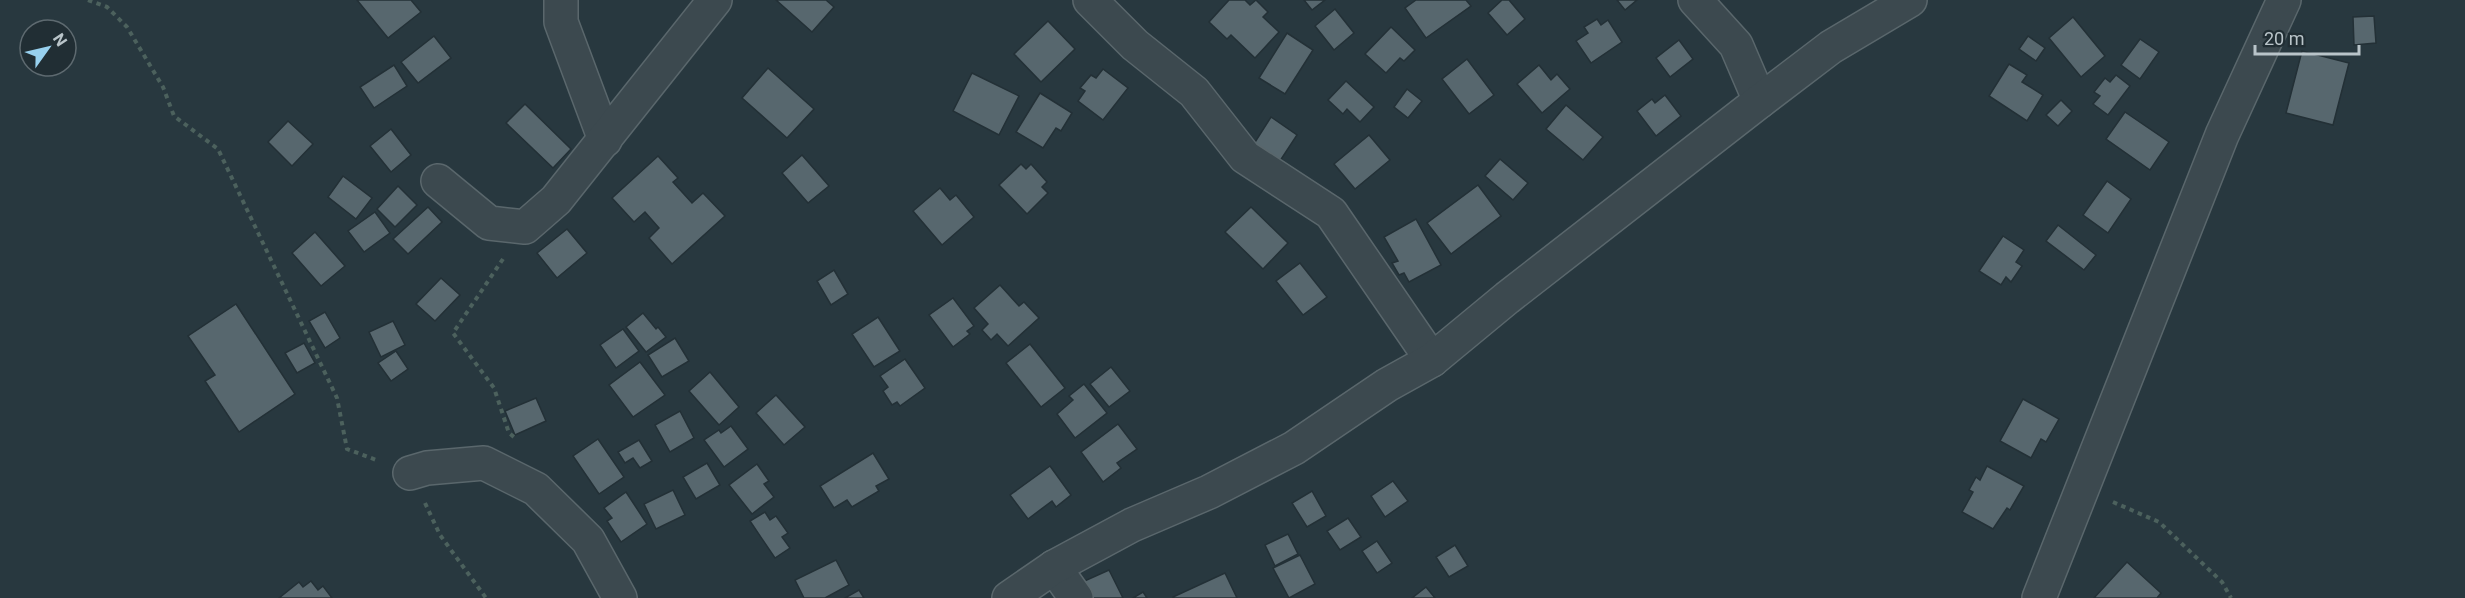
<svg xmlns="http://www.w3.org/2000/svg" width="2465" height="598" font-family="Roboto,sans-serif">
  <style>
    .building { fill: #57676e; stroke: #233036; stroke-width: 1.5 }
    .lines { fill: none; stroke-linecap: round; stroke-linejoin: round }
    .street-casing { stroke: #5a676c; stroke-width: 36 }
    .path { stroke: #4c615d; stroke-width: 4; stroke-dasharray: 4.5 4.5; stroke-linecap: butt }
    .street { stroke: #3c494f; stroke-width: 33 }
  </style>
  <rect width="100%" height="100%" fill="#28383f"/>
  <g class="building">
    <path d="M357,0h54l10,12 -33,26z"/>
    <path d="M776,0h50l8,7 -22,25z"/>
    <path d="M1229,0h16l5,5 6,-5 12,12 -5,5 16,15 -24,26 -24,-23 -4,4 -18,-17z"/>
    <path d="M1304,0h21l-13,10z"/>
    <path d="M1416,0h50l5,6 -45,32 -21,-30z"/>
    <path d="M1502,0h7l16,19 -18,16 -19,-22z"/>
    <path d="M1617,0h20l-12,10z"/>
    <path d="M1335,9l19,24 -20,17 -19,-24z"/>
    <path d="M2374,16l2,27 -22,2 -1,-28z"/>
    <path d="M2073,17l32,39 -24,21 -32,-39z"/>
    <path d="M1597,19l4,6 7,-5 14,22 -31,21 -15,-22 12,-8 -4,-6z"/>
    <path d="M1048,21l27,28 -34,33 -27,-28z"/>
    <path d="M1391,27l24,23 -11,11 -4,-3 -14,15 -21,-19z"/>
    <path d="M1287,33l26,17 -28,44 -26,-16z"/>
    <path d="M434,36l17,22 -33,25 -17,-21z"/>
    <path d="M2028,36l17,12 -9,13 -17,-12z"/>
    <path d="M2140,39l19,13 -19,27 -19,-14z"/>
    <path d="M1679,40l14,19 -23,18 -14,-19z"/>
    <path d="M2302,51l47,12 -16,62 -47,-12z"/>
    <path d="M1467,59l27,36 -25,19 -27,-35z"/>
    <path d="M2009,64l18,11 -5,7 21,13 -16,26 -38,-25z"/>
    <path d="M394,65l13,21 -33,22 -14,-21z"/>
    <path d="M1539,65l12,15 6,-6 13,15 -28,24 -25,-29z"/>
    <path d="M768,68l46,41 -27,29 -45,-40z"/>
    <path d="M1103,69l25,19 -25,32 -25,-19 7,-10 -5,-3 11,-13 5,3z"/>
    <path d="M972,73l47,23 -20,39 -46,-24z"/>
    <path d="M2116,75l14,11 -22,29 -15,-11 7,-8 -6,-4 11,-14 5,4z"/>
    <path d="M1346,81l28,26 -14,15 -13,-13 -4,5 -15,-14z"/>
    <path d="M1407,89l15,12 -14,17 -14,-11z"/>
    <path d="M1040,93l32,20 -11,18 -5,-3 -13,20 -27,-16z"/>
    <path d="M1665,95l16,21 -25,20 -19,-25 15,-12 3,4z"/>
    <path d="M2061,100l11,11 -14,15 -12,-11z"/>
    <path d="M525,104l46,45 -18,19 -47,-45z"/>
    <path d="M1566,105l37,32 -20,23 -37,-31z"/>
    <path d="M2125,112l44,30 -19,28 -44,-31z"/>
    <path d="M1271,117l26,18 -21,32 -26,-17z"/>
    <path d="M288,121l25,23 -21,22 -24,-24z"/>
    <path d="M391,129l20,26 -20,17 -21,-26z"/>
    <path d="M1369,135l21,25 -35,29 -21,-25z"/>
    <path d="M802,155l27,31 -21,17 -26,-30z"/>
    <path d="M658,156l20,22 -5,4 19,21 11,-10 22,23 -53,48 -23,-26 10,-10 -14,-16 -11,10 -22,-24z"/>
    <path d="M1500,159l28,24 -15,17 -28,-24z"/>
    <path d="M1021,164l5,5 5,-5 16,18 -5,5 6,6 -21,21 -28,-29z"/>
    <path d="M343,176l29,22 -16,21 -28,-22z"/>
    <path d="M2107,181l24,18 -23,34 -25,-18z"/>
    <path d="M1478,185l23,31 -50,38 -24,-31z"/>
    <path d="M398,186l19,19 -22,22 -18,-18z"/>
    <path d="M940,188l10,12 6,-5 18,22 -32,28 -29,-34z"/>
    <path d="M428,207l14,15 -34,32 -15,-15z"/>
    <path d="M1251,207l37,36 -25,26 -38,-37z"/>
    <path d="M375,212l15,21 -26,19 -16,-21z"/>
    <path d="M1416,219l25,46 -32,17 -5,-9 -5,2 -7,-12 6,-2 -14,-24z"/>
    <path d="M2058,225l38,30 -12,15 -38,-29z"/>
    <path d="M567,229l20,24 -30,25 -20,-25z"/>
    <path d="M315,232l30,34 -24,20 -29,-33z"/>
    <path d="M2003,236l21,14 -8,12 6,4 -11,16 -5,-5 -5,8 -22,-14z"/>
    <path d="M1300,263l27,34 -24,18 -27,-34z"/>
    <path d="M834,270l14,24 -17,11 -14,-24z"/>
    <path d="M441,278l19,17 -25,26 -19,-17z"/>
    <path d="M1000,285l19,21 5,-4 15,16 -31,28 -11,-12 -6,6 -9,-10 6,-6 -14,-16z"/>
    <path d="M953,298l21,28 -7,5 3,3 -17,13 -24,-32z"/>
    <path d="M236,304l59,90 -56,38 -34,-51 10,-6 -27,-39z"/>
    <path d="M325,312l15,26 -15,10 -16,-27z"/>
    <path d="M643,313l13,16 2,-2 8,10 -20,15 -20,-25z"/>
    <path d="M878,317l22,34 -26,16 -22,-33z"/>
    <path d="M393,321l12,24 -24,12 -12,-25z"/>
    <path d="M623,329l16,22 -23,17 -16,-23z"/>
    <path d="M675,338l14,23 -27,16 -14,-22z"/>
    <path d="M304,343l11,20 -18,10 -12,-20z"/>
    <path d="M1030,344l35,44 -24,19 -35,-44z"/>
    <path d="M396,351l12,18 -17,12 -13,-18z"/>
    <path d="M905,359l20,29 -25,18 -3,-4 -5,3 -9,-14 5,-4 -8,-11z"/>
    <path d="M640,362l25,33 -32,22 -24,-32z"/>
    <path d="M1111,367l19,24 -21,16 -19,-23z"/>
    <path d="M710,372l29,35 -20,18 -30,-34z"/>
    <path d="M1084,384l23,29 -32,25 -18,-24 16,-14 -4,-4z"/>
    <path d="M776,395l29,32 -21,18 -28,-32z"/>
    <path d="M536,398l10,23 -31,14 -10,-24z"/>
    <path d="M2023,399l36,20 -13,23 -5,-3 -10,19 -31,-17z"/>
    <path d="M680,411l14,27 -24,14 -15,-27z"/>
    <path d="M1118,424l19,25 -20,14 4,5 -18,14 -22,-30z"/>
    <path d="M731,426l17,23 -24,18 -20,-27 15,-10 2,3z"/>
    <path d="M598,439l26,38 -25,17 -26,-38z"/>
    <path d="M639,440l13,21 -12,7 -7,-10 -8,5 -7,-11z"/>
    <path d="M873,453l16,26 -13,7 3,5 -27,16 -5,-7 -13,8 -14,-22z"/>
    <path d="M707,463l13,22 -24,14 -13,-22z"/>
    <path d="M757,464l12,17 -5,3 10,13 -22,17 -23,-29z"/>
    <path d="M1050,466l21,29 -15,12 -4,-6 -24,18 -18,-24z"/>
    <path d="M1987,466l37,20 -14,24 -3,-2 -14,21 -31,-17 11,-20 -4,-2 7,-13 4,3z"/>
    <path d="M1393,481l15,20 -23,16 -14,-21z"/>
    <path d="M673,490l12,25 -29,14 -12,-25z"/>
    <path d="M1312,491l14,25 -19,11 -15,-24z"/>
    <path d="M626,492l21,32 -26,18 -14,-21 5,-3 -8,-10z"/>
    <path d="M765,512l5,8 6,-4 12,17 -6,4 8,11 -15,10 -25,-37z"/>
    <path d="M1348,518l13,19 -21,13 -13,-19z"/>
    <path d="M1288,534l10,20 -23,12 -10,-21z"/>
    <path d="M1377,541l15,22 -15,10 -15,-22z"/>
    <path d="M1455,545l13,21 -19,11 -13,-20z"/>
    <path d="M1300,555l15,29 -26,14 -16,-30z"/>
    <path d="M836,560l13,25 -24,13h-21l-9,-18z"/>
    <path d="M2127,562l34,31 -4,5h-63z"/>
    <path d="M1109,570l14,28h-35l-8,-15z"/>
    <path d="M1225,573l12,25h-64v-1z"/>
    <path d="M311,581l7,9 5,-4 9,12h-53l20,-16 4,5z"/>
    <path d="M1426,587l9,11h-23z"/>
    <path d="M859,590l5,8h-19z"/>
    <path d="M1143,592l4,6h-14z"/>
  </g>
  <g class="lines">
    <defs>
      <g id="street">
        <path d="M561,0v22l44,118"/>
        <path d="M1090,0l45,45 59,47 51,65 86,56 101,147"/>
        <path d="M1695,0l41,45 24,56"/>
        <path d="M438,181l51,42 36,4 31,-27 159,-200"/>
        <path d="M410,473l17,-5 57,-5 52,26 52,51 32,58"/>
        <path d="M1054,567l22,31"/>
        <path d="M1009,598l45,-31 78,-42 77,-33 85,-44 93,-63 45,-25 75,-62 253,-197 71,-54 79,-47"/>
        <path d="M2039,598l183,-463 62,-135"/>
      </g>
    </defs>
    <use href="#street" class="street-casing"/>
    <g class="path">
      <path d="M88,0l19,7 20,20 36,60 11,29 44,33 119,249 10,51 32,12"/>
      <path d="M503,259l-50,74 41,55 15,45 5,4"/>
      <path d="M2113,502l46,20 63,60 9,16"/>
      <path d="M425,503l15,32 46,63"/>
    </g>
    <use href="#street" class="street"/>
  </g>
  <g transform="translate(48 48) rotate(56)"><circle r="28" fill="#212e34" stroke="#5e6a70" stroke-width="1.5"/>
  <path d="M0-4.5L10 22L0 15L-10 22Z" fill="#98d1ef"/>
  <text y="-9" font-size="16" font-weight="bold" text-anchor="middle" fill="#b9c4c9">N</text>
  </g>
  <path d="M2255 45v9h104v-9" fill="none" stroke="#b9c4c9" stroke-width="3"/>
  <text x="2264" y="45" font-size="18" fill="#b9c4c9" stroke="#212e34" stroke-width="4.5" paint-order="stroke">20 m</text>
</svg>
